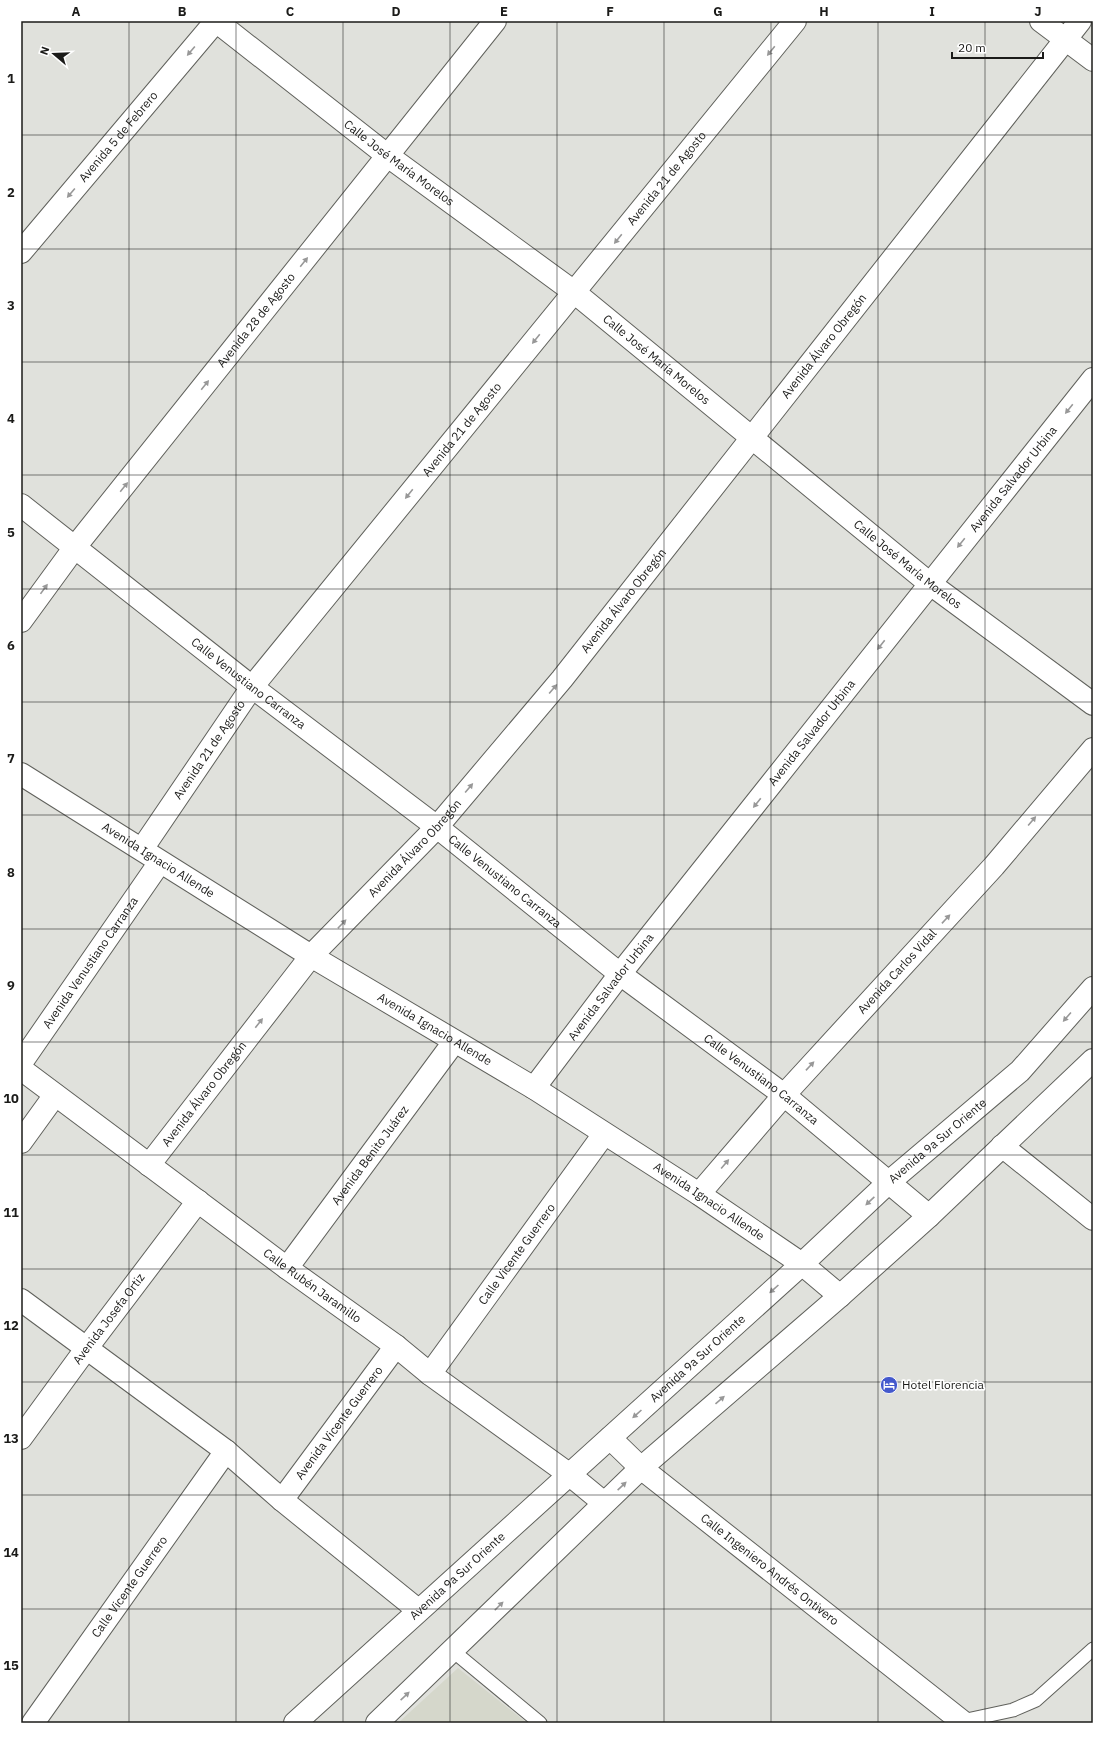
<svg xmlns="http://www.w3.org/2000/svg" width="1114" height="1744" font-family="'IBM Plex Sans',sans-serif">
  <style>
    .built { fill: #d5d7cb }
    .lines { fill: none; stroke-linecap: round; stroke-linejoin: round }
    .lane-casing { stroke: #60615c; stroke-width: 15 }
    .street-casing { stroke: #60615c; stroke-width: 24 }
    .secondary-casing { stroke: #60615c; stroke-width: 24 }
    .lane { stroke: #fff; stroke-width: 13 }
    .street { stroke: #fff; stroke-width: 22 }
    .secondary { stroke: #fff; stroke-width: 22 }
    .oneway { fill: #989898 }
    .grid { fill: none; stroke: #1b1b19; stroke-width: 1; stroke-opacity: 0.55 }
    .labels { text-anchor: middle; stroke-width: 3.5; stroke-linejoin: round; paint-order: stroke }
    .street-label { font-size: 12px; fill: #1b1b19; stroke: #fff }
    .poi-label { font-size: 12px; fill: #1b1b19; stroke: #fff; text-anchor: start }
    .neatline { fill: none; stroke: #1b1b19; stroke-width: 1.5 }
    .grid-label { font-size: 13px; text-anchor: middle; font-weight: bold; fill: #1b1b19 }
  </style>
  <rect width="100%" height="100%" fill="#e0e1dc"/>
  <path class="built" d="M458,1668l69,55h-129z"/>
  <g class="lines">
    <defs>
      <g id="lane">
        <path d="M453,1651l87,72"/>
        <path d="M962,1721l51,-11 23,-10 57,-51"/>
      </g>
      <g id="street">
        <path d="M1041,21l52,39"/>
        <path id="s1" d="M21,252l195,-231 172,135 186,136 355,291 164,121"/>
        <path id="s2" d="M21,505l231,182 185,140 183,147 164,121 145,121"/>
        <path id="s3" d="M21,621l54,-74 420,-526"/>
        <path id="s4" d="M21,774l290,182 223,132 165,106 103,70 38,32"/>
        <path id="s5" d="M142,849l110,-162 543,-666"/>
        <path id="s6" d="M21,1063l139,-201"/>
        <path id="s7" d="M21,1069l266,199 109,78 34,28 140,101 34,28"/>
        <path id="s8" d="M534,1088l86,-114 473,-595"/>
        <path d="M21,1142l34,-47"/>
        <path d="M1002,1146l91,73"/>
        <path id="s9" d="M149,1165l162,-209 126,-129 125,-148 518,-658"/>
        <path id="s10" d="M699,1194l85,-99 210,-229 99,-117"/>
        <path id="s11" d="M287,1268l167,-226"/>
        <path d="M21,1300l205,151 56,49 136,110"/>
        <path id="s12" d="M430,1374l174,-240"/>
        <path id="s13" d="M21,1438l65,-89 112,-148"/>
        <path id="s14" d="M610,1438l31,30 323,255"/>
        <path id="s15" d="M282,1500l114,-154"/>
        <path id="s16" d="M33,1723l193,-272"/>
      </g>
      <g id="secondary">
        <path id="s17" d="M295,1723l507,-459 87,-82 131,-111 73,-83"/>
        <path d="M377,1723l264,-255 199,-172 89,-80 164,-156"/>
      </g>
    </defs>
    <use href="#lane" class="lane-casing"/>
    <use href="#street" class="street-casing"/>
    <use href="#secondary" class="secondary-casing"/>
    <use href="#lane" class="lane"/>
    <use href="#street" class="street"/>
    <use href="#secondary" class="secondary"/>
  </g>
  <defs><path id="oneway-solid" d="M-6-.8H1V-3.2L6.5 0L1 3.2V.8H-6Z"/></defs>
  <g class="oneway">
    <use href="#oneway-solid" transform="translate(191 51) rotate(130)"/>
    <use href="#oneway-solid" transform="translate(771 51) rotate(129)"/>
    <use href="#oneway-solid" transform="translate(71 193) rotate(130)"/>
    <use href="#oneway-solid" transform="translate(618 239) rotate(129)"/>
    <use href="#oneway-solid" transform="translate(304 262) rotate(-51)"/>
    <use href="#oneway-solid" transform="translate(536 339) rotate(129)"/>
    <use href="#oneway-solid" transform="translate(205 385) rotate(-51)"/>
    <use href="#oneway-solid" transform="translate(1069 409) rotate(129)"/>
    <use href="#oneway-solid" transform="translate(124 487) rotate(-51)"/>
    <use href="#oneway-solid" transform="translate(409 494) rotate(129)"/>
    <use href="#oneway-solid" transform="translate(961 543) rotate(129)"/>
    <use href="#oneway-solid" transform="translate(44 589) rotate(-54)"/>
    <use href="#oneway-solid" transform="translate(881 645) rotate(128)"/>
    <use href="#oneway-solid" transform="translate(553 689) rotate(-50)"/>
    <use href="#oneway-solid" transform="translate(469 788) rotate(-50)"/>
    <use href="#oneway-solid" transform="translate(757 803) rotate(129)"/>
    <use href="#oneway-solid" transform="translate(1032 821) rotate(-50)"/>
    <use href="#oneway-solid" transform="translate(946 919) rotate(-47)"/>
    <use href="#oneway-solid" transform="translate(342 924) rotate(-46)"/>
    <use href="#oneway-solid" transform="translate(1067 1017) rotate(131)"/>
    <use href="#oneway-solid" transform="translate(259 1023) rotate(-52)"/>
    <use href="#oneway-solid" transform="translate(810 1066) rotate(-47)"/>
    <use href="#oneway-solid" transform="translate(725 1164) rotate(-50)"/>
    <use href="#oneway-solid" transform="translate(870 1201) rotate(137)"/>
    <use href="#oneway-solid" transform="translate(774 1289) rotate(138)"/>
    <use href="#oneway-solid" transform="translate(720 1400) rotate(-41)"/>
    <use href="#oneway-solid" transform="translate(637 1414) rotate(138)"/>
    <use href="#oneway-solid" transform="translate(622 1486) rotate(-43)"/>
    <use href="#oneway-solid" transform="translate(499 1606) rotate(-45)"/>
    <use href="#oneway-solid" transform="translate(405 1696) rotate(-43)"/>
  </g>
  <path class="grid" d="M129,21v1702M236,21v1702M343,21v1702M450,21v1702M557,21v1702M664,21v1702M771,21v1702M878,21v1702M985,21v1702M21,135h1072M21,249h1072M21,362h1072M21,475h1072M21,589h1072M21,702h1072M21,815h1072M21,929h1072M21,1042h1072M21,1155h1072M21,1269h1072M21,1382h1072M21,1495h1072M21,1609h1072"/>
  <defs>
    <symbol id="hotel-disc" viewBox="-11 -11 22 22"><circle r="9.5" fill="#4459cc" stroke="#fff"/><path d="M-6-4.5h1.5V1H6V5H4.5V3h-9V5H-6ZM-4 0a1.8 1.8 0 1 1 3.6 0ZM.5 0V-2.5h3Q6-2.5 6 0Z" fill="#fff"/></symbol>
  </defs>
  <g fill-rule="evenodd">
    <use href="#hotel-disc" x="879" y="1375" width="20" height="20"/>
  </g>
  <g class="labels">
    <g class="street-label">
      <text dy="4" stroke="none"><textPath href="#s1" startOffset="151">Avenida 5 de Febrero</textPath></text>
      <text dy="4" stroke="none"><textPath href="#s1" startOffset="534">Calle José María Morelos</textPath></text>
      <text dy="4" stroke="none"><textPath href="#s5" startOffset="852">Avenida 21 de Agosto</textPath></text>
      <text dy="4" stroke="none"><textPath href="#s3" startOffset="382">Avenida 28 de Agosto</textPath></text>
      <text dy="4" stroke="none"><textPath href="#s9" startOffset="1062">Avenida Álvaro Obregón</textPath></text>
      <text dy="4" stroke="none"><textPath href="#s1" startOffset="858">Calle José María Morelos</textPath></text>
      <text dy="4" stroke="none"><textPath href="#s5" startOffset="528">Avenida 21 de Agosto</textPath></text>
      <text dy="4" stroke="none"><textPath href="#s8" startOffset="775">Avenida Salvador Urbina</textPath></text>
      <text dy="4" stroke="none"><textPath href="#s1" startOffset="1182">Calle José María Morelos</textPath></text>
      <text dy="4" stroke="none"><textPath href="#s9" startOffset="738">Avenida Álvaro Obregón</textPath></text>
      <text dy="4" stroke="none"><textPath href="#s2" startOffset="289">Calle Venustiano Carranza</textPath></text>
      <text dy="4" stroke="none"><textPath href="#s8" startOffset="451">Avenida Salvador Urbina</textPath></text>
      <text dy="4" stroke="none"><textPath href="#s5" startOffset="120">Avenida 21 de Agosto</textPath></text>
      <text dy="4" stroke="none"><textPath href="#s9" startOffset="414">Avenida Álvaro Obregón</textPath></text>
      <text dy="4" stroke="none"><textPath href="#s4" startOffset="162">Avenida Ignacio Allende</textPath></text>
      <text dy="4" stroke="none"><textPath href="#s2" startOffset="613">Calle Venustiano Carranza</textPath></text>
      <text dy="4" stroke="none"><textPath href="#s6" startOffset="122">Avenida Venustiano Carranza</textPath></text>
      <text dy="4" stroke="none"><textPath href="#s10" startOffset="298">Avenida Carlos Vidal</textPath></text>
      <text dy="4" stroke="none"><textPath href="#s8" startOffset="127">Avenida Salvador Urbina</textPath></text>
      <text dy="4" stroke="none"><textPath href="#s4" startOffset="486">Avenida Ignacio Allende</textPath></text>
      <text dy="4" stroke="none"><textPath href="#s2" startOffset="937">Calle Venustiano Carranza</textPath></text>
      <text dy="4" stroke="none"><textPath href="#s9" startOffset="90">Avenida Álvaro Obregón</textPath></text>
      <text dy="4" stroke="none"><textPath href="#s17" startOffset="867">Avenida 9a Sur Oriente</textPath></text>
      <text dy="4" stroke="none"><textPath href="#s11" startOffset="140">Avenida Benito Juárez</textPath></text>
      <text dy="4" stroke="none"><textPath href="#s4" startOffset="810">Avenida Ignacio Allende</textPath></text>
      <text dy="4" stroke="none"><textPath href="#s12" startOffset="148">Calle Vicente Guerrero</textPath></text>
      <text dy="4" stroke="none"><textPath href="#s7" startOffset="363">Calle Rubén Jaramillo</textPath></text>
      <text dy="4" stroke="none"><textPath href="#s13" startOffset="148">Avenida Josefa Ortiz</textPath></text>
      <text dy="4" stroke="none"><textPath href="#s17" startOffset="543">Avenida 9a Sur Oriente</textPath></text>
      <text dy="4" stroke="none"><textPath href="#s15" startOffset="96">Avenida Vicente Guerrero</textPath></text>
      <text dy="4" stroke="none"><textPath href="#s14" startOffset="207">Calle Ingeniero Andrés Ontivero</textPath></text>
      <text dy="4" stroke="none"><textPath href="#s17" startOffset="219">Avenida 9a Sur Oriente</textPath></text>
      <text dy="4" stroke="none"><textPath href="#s16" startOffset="167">Calle Vicente Guerrero</textPath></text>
    </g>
    <g class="poi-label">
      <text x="902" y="1389">Hotel Florencia</text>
    </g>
  </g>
  <rect width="1114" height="1744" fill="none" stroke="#ffffff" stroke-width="44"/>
  <g transform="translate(54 54) rotate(289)" stroke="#ffffff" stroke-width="3" paint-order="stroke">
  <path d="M0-3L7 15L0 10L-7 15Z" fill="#1b1b19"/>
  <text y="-6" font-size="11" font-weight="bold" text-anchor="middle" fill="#1b1b19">N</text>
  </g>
  <path d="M952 52v6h91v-6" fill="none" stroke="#1b1b19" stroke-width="2"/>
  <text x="958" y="52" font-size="12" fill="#1b1b19" stroke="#ffffff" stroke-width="3" paint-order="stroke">20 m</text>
  <rect x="22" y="22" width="1070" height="1700" class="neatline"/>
  <g class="grid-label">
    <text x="76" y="16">A</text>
    <text x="182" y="16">B</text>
    <text x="290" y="16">C</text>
    <text x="396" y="16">D</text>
    <text x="504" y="16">E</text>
    <text x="610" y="16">F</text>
    <text x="718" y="16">G</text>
    <text x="824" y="16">H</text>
    <text x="932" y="16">I</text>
    <text x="1038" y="16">J</text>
    <text x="11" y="83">1</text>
    <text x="11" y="197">2</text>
    <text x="11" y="310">3</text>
    <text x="11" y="423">4</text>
    <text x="11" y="537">5</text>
    <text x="11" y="650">6</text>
    <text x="11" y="763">7</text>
    <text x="11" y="877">8</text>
    <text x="11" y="990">9</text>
    <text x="11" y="1103">10</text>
    <text x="11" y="1217">11</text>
    <text x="11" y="1330">12</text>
    <text x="11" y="1443">13</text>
    <text x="11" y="1557">14</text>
    <text x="11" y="1670">15</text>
  </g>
</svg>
